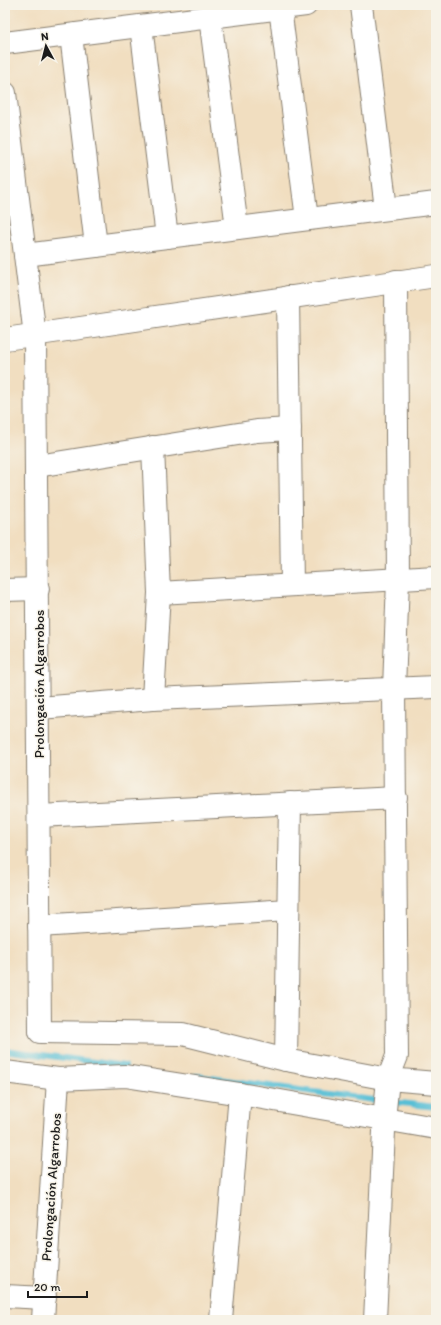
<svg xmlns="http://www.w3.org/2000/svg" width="441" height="1325" font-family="Itim,sans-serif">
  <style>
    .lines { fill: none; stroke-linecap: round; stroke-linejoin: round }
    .stream { stroke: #59bfd6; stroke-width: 6 }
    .minor-casing { stroke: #867d6e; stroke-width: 24 }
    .minor { stroke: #fff; stroke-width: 22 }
    .labels { text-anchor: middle; stroke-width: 3; stroke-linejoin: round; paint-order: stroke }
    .street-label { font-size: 14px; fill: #1c1c1c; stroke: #f7f3e8 }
  </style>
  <rect width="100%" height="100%" fill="#f7f3e8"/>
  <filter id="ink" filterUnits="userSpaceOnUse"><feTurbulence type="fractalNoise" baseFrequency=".025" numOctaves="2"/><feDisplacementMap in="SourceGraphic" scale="8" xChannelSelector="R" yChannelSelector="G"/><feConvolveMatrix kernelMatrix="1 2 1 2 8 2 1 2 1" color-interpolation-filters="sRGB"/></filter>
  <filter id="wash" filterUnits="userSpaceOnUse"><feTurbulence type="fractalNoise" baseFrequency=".012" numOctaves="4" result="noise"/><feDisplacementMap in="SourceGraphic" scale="16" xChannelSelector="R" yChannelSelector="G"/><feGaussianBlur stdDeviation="0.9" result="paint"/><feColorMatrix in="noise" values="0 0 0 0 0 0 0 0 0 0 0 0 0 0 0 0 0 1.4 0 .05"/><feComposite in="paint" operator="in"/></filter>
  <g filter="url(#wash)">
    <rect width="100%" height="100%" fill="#f1dec0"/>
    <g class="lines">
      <g class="stream">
        <path d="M5,1050l120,16"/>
        <path d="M196,1076l170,23 70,8"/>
      </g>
    </g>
  </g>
  <g filter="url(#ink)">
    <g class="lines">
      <defs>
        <g id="minor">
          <path d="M361,5l25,204"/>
          <path d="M280,8l27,211"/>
          <path d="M210,17l27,211"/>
          <path d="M141,26l26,211"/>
          <path d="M71,35l25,211"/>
          <path d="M5,43l301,-38"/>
          <path d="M5,93l30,243 5,696 143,2 103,26 102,19 48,4"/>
          <path d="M25,255l411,-52"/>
          <path d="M288,297l4,288"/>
          <path d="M5,339l431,-63"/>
          <path d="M153,447l6,146 -6,106"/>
          <path d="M37,466l220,-35 33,-2"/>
          <path d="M5,590l33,-1"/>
          <path d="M159,593l277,-16"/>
          <path d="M39,708l114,-9 283,-12"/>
          <path d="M39,816l357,-18"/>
          <path d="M39,926l249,-16"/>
          <path d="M286,1060l4,-257"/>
          <path d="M5,1072l53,7 67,-3 115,18 196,34"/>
          <path d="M5,1296l40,2"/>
          <path d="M43,1320l15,-241"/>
          <path d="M221,1320l19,-226"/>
          <path d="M375,1320l10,-210 3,-31 9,-23 -3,-367 4,-110 -2,-298"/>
        </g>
      </defs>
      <use href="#minor" class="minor-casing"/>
      <use href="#minor" class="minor"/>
    </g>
  </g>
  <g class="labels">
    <g class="street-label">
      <text transform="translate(39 684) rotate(-90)" y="5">Prolongación Algarrobos</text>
      <text transform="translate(51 1187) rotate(-86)" y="5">Prolongación Algarrobos</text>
    </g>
  </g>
  <rect width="441" height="1325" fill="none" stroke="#f7f3e8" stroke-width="20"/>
  <g transform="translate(46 46) rotate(353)" stroke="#f7f3e8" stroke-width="3" paint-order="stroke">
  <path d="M0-3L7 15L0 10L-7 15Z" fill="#1c1c1c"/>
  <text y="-6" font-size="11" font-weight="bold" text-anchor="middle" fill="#1c1c1c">N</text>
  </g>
  <path d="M28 1291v6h59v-6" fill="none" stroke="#1c1c1c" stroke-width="2"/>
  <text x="34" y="1291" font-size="12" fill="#1c1c1c" stroke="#f7f3e8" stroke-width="3" paint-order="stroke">20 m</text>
</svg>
